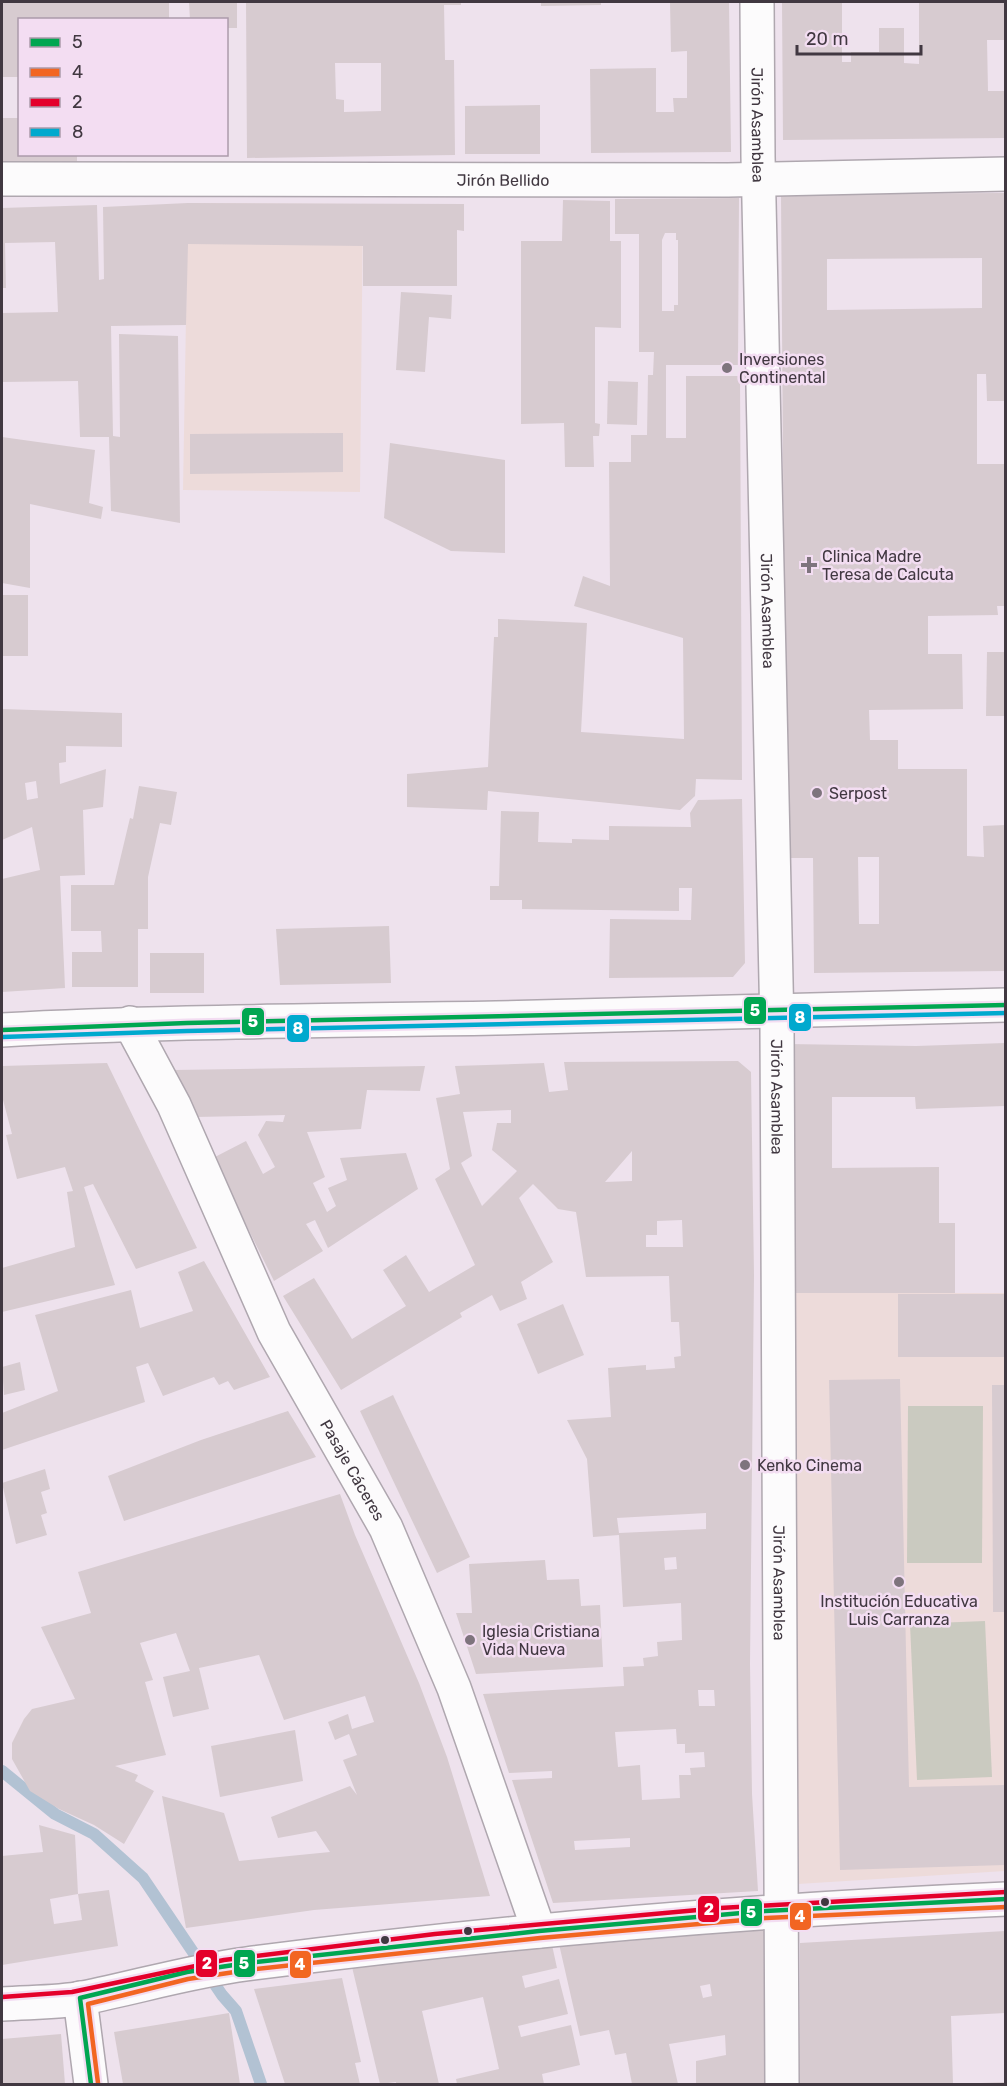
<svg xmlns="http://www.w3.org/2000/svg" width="1007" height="2086" font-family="Rubik,sans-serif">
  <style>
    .education { fill: #eddbda }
    .green { fill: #cacac0 }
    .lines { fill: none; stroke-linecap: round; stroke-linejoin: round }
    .stream { stroke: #b2c2d3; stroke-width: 12 }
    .building { fill: #d7cbd0; fill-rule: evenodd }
    .street-casing { stroke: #afa7af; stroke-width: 36 }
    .street { stroke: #fcfbfc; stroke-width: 33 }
    .bus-1-casing { stroke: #f3ddf2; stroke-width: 9 }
    .bus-2-casing { stroke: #f3ddf2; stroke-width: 9 }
    .bus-3-casing { stroke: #f3ddf2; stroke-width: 9 }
    .bus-4-casing { stroke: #f3ddf2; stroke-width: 9 }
    .bus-1 { stroke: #00a651; stroke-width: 4.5 }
    .bus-2 { stroke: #f26522; stroke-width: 4.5 }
    .bus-3 { stroke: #e4002b; stroke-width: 4.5 }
    .bus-4 { stroke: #00a9ce; stroke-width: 4.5 }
    .poi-dot { fill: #7e747d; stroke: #f3ddf2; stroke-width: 2 }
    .bus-dot { fill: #413841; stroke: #f3ddf2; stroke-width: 2 }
    .labels { text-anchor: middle; stroke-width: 5; stroke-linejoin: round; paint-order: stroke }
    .street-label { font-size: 16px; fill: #413841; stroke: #f3ddf2 }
    .poi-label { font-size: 16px; fill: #413841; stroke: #f3ddf2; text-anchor: start }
    .line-badge { stroke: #f3ddf2; stroke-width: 2 }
    .badge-label { font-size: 16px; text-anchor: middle; font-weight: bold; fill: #fff }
  </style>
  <rect width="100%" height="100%" fill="#eee2ed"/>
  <g class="education">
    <path d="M188,203l175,1 -3,288 -177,-2z"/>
    <path d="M789,1293h216v578l-207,13z"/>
  </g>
  <g class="green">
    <path d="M908,1406h75l-1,157h-75z"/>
    <path d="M985,1621l7,156 -75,3 -7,-156z"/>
  </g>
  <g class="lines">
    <path class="stream" d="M2,1771l53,43 39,20 49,44 79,117 14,16 25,73"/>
  </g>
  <g class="building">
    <path d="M2,2h167v18h-149v57h-18z"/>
    <path d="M189,2h48v26h-11v-8h-36z"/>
    <path d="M246,2h215v3h-17l1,55h9l1,95 -208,3zM335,63h46v48l-37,1v-12l-8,-1z"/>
    <path d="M541,2h60v3l-60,1z"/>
    <path d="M670,2h59l2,150 -140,1 -1,-84 66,-1v44h18l-1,-14h14v-47l-16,1z"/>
    <path d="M782,2h60v60h9v-10h28v-24h25v35l15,1v-62h86v38h-18l1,51h17v47l-222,2z"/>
    <path d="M540,105v49h-75v-48z"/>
    <path d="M2,118h18v36h57v9l-75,-1z"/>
    <path d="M1005,193v208h-18l-1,-27h-9v90h28v142h-8l1,9 -70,1v38h34l1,55 -94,1 1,30h28v29h69v87l17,1 -1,-31 22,-1v146l-191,2 -1,-115h-27l-5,-664zM982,258v50l-155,2v-51zM858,857h21v67h-20z"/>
    <path d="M739,198l-1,167h-72v73h20v-62h54l2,404 -46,-1 -1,17 -15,14 -192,-19 -1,19 -80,-3v-33l81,-7 6,-130h4v-18l89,4 -6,109 103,7 -1,-101 -109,-32 9,-30 27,10 -1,-124h22v-27h16l1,-60h5l1,-23h-15v-118h-24v-35zM665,233h11v7h2v65h-4v6h-12v-71z"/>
    <path d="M563,200l47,1v40h11v87l-26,-1v96l5,1 -1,12h-6l1,31h-29l-1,-44 -43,1v-183h41z"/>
    <path d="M188,203l276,1v27l-7,-1v56h-94v-40l-175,-2 -2,81 -75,1 2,110 7,1 -1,-103 59,2 2,187 -69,-12 -2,-74h-29l-2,-56 -76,1v-69l56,-1 -3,-70 -50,1 1,45h-4v-80l95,-3 2,75 5,-1 -1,-72z"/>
    <path d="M401,292l51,3 -1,24 -22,-2 -4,55 -29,-2z"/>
    <path d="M608,381l30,1 -1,43 -30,-1z"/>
    <path d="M343,433v39l-153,2v-40z"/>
    <path d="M2,437l93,13 -6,53 14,4 -2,12 -71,-15v84l-28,-5z"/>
    <path d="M390,443l115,17v93l-54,-2 -67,-33z"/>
    <rect x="2" y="595" width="26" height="61"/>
    <path d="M987,652h18v64h-19z"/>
    <path d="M2,709l120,4v34l-56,-1v16l-7,1 1,21 46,-15 -3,38 -20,3 2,65 -25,1 5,112 -63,4v-113l38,-9 -8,-43 -30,13zM36,781l2,17 -11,2 -2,-17z"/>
    <path d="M139,786l38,6 -6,33 -11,-2 -12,54v52h-10v58h-66v-35h30l-1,-21h-30v-46h43l16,-67 3,1z"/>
    <path d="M742,799l3,164 -12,14 -124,1 1,-59 81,1 1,-32h-13v23l-157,-2v-9h-32v-14h9l2,-75 38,1 -1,30 34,1v-4l37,1v-14l82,1 -1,-14 8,-13z"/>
    <path d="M389,926l2,57 -111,2 -4,-56z"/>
    <rect x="150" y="953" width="54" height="40"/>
    <path d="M1005,1043v63l-89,3 -1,-12h-83v71l107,-1v56h16v70h-166l-1,-249 128,2z"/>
    <path d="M738,1061l13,11 3,203 -4,389 2,130 6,97 -205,12 -41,-123 40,-2v-7l-43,2 -26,-79 141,-8 -1,-19 21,-1 -1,-8 15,-2 -1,-14 25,-2 -1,-37 -58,4 -4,-72 -26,2 -6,-78 -20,-39 44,-3 -3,-49 38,-3v5l29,-2 -1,-11 7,-1 -2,-34h-8l-2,-46 -83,1 -10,-65 -18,-3 -25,-25 -14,14 34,64 -32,20 6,17 -27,12 -8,-16 -32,18 2,4 -121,73 -58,-94 31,-18 38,61 54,-33 -23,-36 23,-15 23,37 46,-27 -40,-86 15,-10 -14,-71 24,-4 -5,-28 89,-3 5,29 19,-2 -4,-28zM511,1110v13h-14l-5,27 25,21 -35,35 -21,-43 11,-7 -9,-44zM632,1151v30l-27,1zM682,1220l1,27h-37v-12h11v-14zM706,1513v16l-87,4 -2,-15zM676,1557l1,12 -12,1 -1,-12zM698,1690h16l1,16h-16zM676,1729l1,15h8v9l19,-1 1,15 -15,1 1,7h-12l1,23 -38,2 -2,-35 -22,2 -3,-35zM630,1838v9l-55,3 -1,-9z"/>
    <path d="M107,1063l90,185 -61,21 -43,-85 -9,3 31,98 -113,27v-44l73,-21 -8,-55 6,-1 -8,-24 -48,12 -11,-44 6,-1 -10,-38v-30z"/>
    <path d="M425,1066l-5,25 -53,-1 -6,39 -54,3 18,45 -12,6 14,29 9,-6 -8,-18 19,-8 -7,-22 66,-5 12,36 -90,59 -13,-28 -9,4 17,27 -49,30 -61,-123 33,-17 17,33 12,-7 -17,-32 8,-14 17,1 2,-7 -89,2 -22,-47z"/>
    <path d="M204,1261l66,116 -36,13 -6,-9 -9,4 -5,-8 -51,19 -15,-33 -12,4 9,35 -143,48v-37l56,-22 -23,-76 96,-25 9,38 53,-17 -15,-39z"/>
    <rect x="898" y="1294" width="107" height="63"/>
    <path d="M563,1304l21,51 -46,19 -21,-50z"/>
    <path d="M20,1362l5,28 -21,5 -2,-28z"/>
    <path d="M900,1379l9,408 96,-2v80l-165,5 -11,-490z"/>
    <path d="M992,1385h13v227h-12z"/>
    <path d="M393,1395l77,162 -33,16 -77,-162z"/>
    <path d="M288,1411l28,46 -192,64 -16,-45 93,-36z"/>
    <path d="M45,1469l5,20 -9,3 6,21 -6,2 6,20 -31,9 -14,-61z"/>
    <path d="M340,1494l15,41 64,148 28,74 43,139 -176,14 -128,18 -24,-132 62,17 15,48 91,-9 -14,-21 -38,7 -7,-21 79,-31 7,9 -14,-35 14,-5 -8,-21 -14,6 -7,-18 20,-8 4,15 22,-7 -9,-26 -81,24 -25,-65 -60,13 10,41 -36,8 -10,-40 27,-6 -14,-38 -36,10 13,37 -8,2 21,73 -51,11 23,9 -3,6 19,10 -30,53 -30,-19 -35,-16 -29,-18 -18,-32v-16l12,-24 8,-10 43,-10 -34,-72 50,-14 -13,-41z"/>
    <path d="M545,1560l2,20 32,-1 2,27 19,-1 3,62 -127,7 -20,-61h16l-3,-49z"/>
    <path d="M295,1730l8,51 -83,16 -9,-51z"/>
    <path d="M39,1825l36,10 3,59 31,-4 9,56 -116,19v-109l41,-4zM78,1894l4,26 -28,4 -4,-25z"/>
    <path d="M772,1927v157h-76v-23l30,-6 -1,-20 -56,9 9,40h-46l-6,-31 -11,2 -6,-25 -29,6 -21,-92zM710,1984l2,12 -9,2 -3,-12z"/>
    <path d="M1005,1931v82l-54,3 2,68h-153v-141z"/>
    <path d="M552,1945l5,23 -35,8 3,12 34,-9 9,35 -50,12 3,11 50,-12 9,40 -38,9 2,10h-87l-1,-5 43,-10 -16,-72 -61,14 17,73h-43v-2l-16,2 -28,-117z"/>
    <path d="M342,1978l19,84 -6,1 5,21h-75l-31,-95z"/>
    <path d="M229,2013l11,71h-117l-9,-52z"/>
    <path d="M61,2034l4,50h-63v-45z"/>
    <path d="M1005,2082v2h-24v-1z"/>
  </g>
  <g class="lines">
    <defs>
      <g id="street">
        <path id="s1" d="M757,2l1,154 19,871 5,1057"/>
        <path id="s2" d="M2,179l726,1 278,-6"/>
        <path id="s3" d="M130,1023l44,82 100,227 112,196 68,160 85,243"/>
        <path d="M2,1030c164,-9 329,-9 494,-12 170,-3 340,-10 510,-13"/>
        <path d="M80,1998l11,86"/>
        <path d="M2,2004c26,-2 54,-1 81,-6 55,-11 108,-27 163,-34 253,-33 506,-54 760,-65"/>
      </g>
    </defs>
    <use href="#street" class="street-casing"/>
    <use href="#street" class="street"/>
    <defs>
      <g id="bus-1">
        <path d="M2,1030l185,-7 819,-18"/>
        <path d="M91,2084l-11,-86 107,-26 60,-9 292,-32 226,-20 241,-12"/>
      </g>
      <path id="bus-2" d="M98,2083l-10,-79 100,-25 60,-9 292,-32 226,-20 240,-11"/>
      <path id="bus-3" d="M2,1997l70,-5 152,-32 211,-26 285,-26 286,-16"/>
      <path id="bus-4" d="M2,1037l185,-6 819,-18"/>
    </defs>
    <use href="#bus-1" class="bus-1-casing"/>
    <use href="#bus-2" class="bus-2-casing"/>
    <use href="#bus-3" class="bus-3-casing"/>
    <use href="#bus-4" class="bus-4-casing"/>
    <use href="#bus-1" class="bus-1"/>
    <use href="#bus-2" class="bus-2"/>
    <use href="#bus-3" class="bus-3"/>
    <use href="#bus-4" class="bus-4"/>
  </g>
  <g class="poi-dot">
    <circle cx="727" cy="368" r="6"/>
    <path d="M806 556h6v6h6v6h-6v6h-6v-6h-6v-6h6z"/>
    <circle cx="817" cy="793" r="6"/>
    <circle cx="745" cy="1465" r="6"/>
    <circle cx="899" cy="1582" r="6"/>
    <circle cx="470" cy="1640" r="6"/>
  </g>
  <g class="bus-dot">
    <circle cx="825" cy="1902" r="5"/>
    <circle cx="468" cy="1931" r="5"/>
    <circle cx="385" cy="1940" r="5"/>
  </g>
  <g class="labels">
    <g class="street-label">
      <text dy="6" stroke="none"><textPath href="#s1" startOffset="123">Jirón Asamblea</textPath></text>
      <text dy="6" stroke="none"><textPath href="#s2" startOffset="501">Jirón Bellido</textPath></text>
      <text dy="6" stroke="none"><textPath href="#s1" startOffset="609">Jirón Asamblea</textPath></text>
      <text dy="6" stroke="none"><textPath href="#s1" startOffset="1095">Jirón Asamblea</textPath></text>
      <text dy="6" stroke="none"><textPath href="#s3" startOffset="500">Pasaje Cáceres</textPath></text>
      <text dy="6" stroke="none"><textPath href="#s1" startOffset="1581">Jirón Asamblea</textPath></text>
    </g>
    <g class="poi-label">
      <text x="739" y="365">Inversiones<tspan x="739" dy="18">Continental</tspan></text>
      <text x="822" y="562">Clinica Madre<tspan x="822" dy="18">Teresa de Calcuta</tspan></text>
      <text x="829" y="799">Serpost</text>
      <text x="757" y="1471">Kenko Cinema</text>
      <text x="899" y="1607" text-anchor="middle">Institución Educativa<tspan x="899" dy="18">Luis Carranza</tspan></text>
      <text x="482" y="1637">Iglesia Cristiana<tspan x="482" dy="18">Vida Nueva</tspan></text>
    </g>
  </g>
  <g class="line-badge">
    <rect x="743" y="996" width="24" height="29" rx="6" fill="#00a651"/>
    <rect x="788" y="1003" width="24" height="29" rx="6" fill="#00a9ce"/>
    <rect x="241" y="1007" width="24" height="29" rx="6" fill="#00a651"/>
    <rect x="286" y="1014" width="24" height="29" rx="6" fill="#00a9ce"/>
    <rect x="697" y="1895" width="23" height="28" rx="6" fill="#e4002b"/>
    <rect x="740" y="1898" width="23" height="29" rx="6" fill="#00a651"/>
    <rect x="789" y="1902" width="23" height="29" rx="6" fill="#f26522"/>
    <rect x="233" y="1949" width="23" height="29" rx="6" fill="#00a651"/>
    <rect x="195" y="1949" width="23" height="29" rx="6" fill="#e4002b"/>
    <rect x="289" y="1950" width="23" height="29" rx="6" fill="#f26522"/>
  </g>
  <g class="badge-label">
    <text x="755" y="1016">5</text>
    <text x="800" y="1023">8</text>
    <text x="253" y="1027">5</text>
    <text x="298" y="1034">8</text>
    <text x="709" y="1915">2</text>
    <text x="751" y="1918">5</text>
    <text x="800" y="1922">4</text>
    <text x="244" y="1969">5</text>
    <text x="207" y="1969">2</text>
    <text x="300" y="1970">4</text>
  </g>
  <rect width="1007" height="2086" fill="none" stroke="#413841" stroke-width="6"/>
  <rect x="18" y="18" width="210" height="138" fill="#f3ddf2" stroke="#ac9bab" stroke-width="1.5"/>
  <rect x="30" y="38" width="30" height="9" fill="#00a651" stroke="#ac9bab" stroke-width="1.5"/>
  <text x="72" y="48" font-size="18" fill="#413841">5</text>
  <rect x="30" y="68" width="30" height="9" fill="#f26522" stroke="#ac9bab" stroke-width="1.5"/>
  <text x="72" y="78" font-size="18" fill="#413841">4</text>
  <rect x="30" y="98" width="30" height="9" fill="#e4002b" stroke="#ac9bab" stroke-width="1.5"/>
  <text x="72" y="108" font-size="18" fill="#413841">2</text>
  <rect x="30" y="128" width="30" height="9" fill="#00a9ce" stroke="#ac9bab" stroke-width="1.5"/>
  <text x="72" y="138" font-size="18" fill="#413841">8</text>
  <path d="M797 45v9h124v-9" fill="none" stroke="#413841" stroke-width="3"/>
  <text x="806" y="45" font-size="18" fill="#413841" stroke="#f3ddf2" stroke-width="4.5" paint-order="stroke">20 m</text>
</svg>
